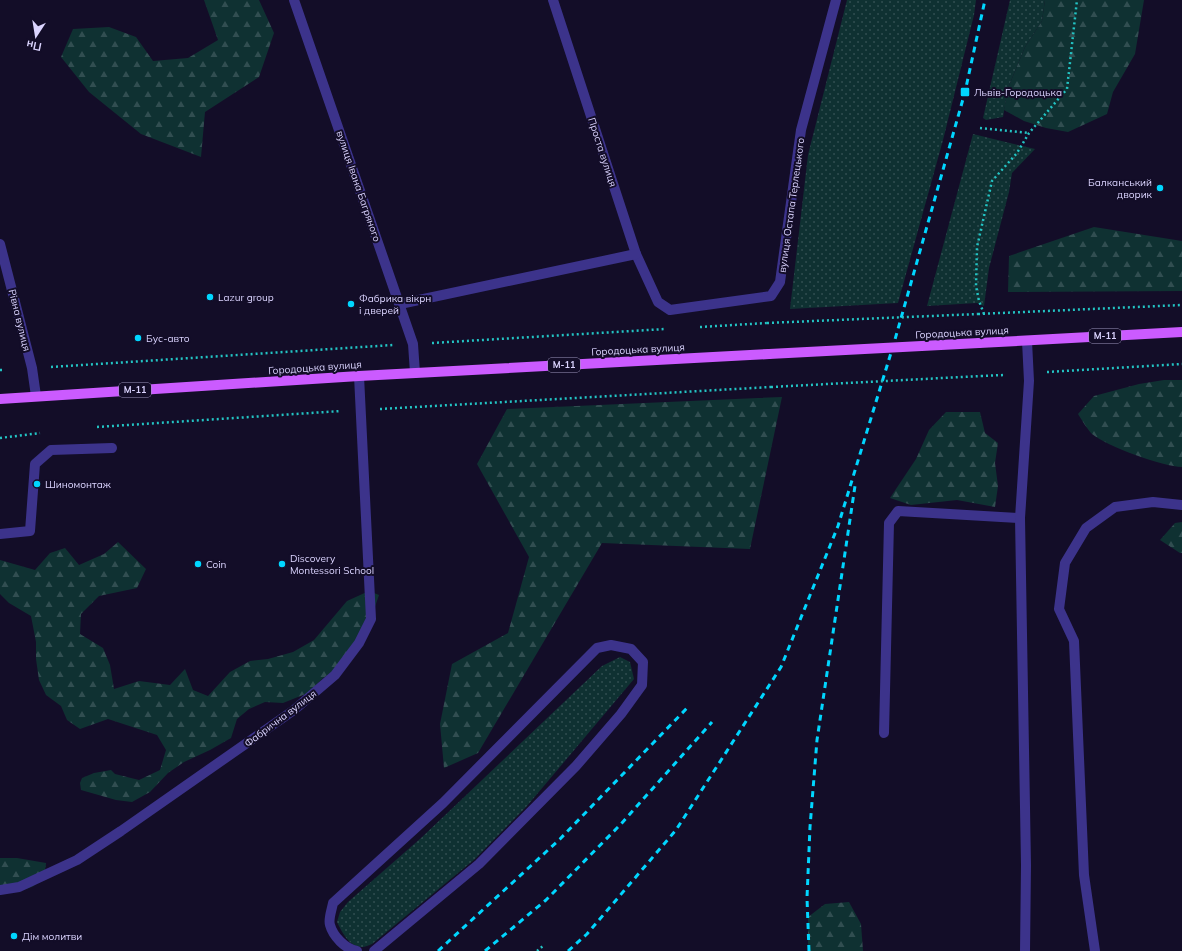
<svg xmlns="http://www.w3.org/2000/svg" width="1182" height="951" font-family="Mulish,sans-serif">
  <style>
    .grass { fill: url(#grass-dots) }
    .forest { fill: url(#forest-firs) }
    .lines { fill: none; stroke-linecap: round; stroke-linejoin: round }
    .path { stroke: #23c4c4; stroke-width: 2.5; stroke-dasharray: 2 3; stroke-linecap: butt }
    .service { stroke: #3c338b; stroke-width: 10 }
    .minor { stroke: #3c338b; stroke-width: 10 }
    .primary { stroke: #cb5bff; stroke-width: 10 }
    .rail { stroke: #00d6ff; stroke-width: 3; stroke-dasharray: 6 5; stroke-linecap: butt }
    .path-bridge { stroke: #23c4c4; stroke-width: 2.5; stroke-dasharray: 2 3; stroke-linecap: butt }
    .primary-bridge { stroke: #cb5bff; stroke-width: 10 }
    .poi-dot { fill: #00d6ff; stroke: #130d28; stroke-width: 1.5 }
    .labels { text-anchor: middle; stroke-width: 4; stroke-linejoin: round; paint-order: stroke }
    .shield { fill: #130d28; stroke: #9f98be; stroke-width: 1 }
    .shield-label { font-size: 9px; font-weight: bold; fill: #dbd4ff }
    .poi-label { font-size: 10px; fill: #dbd4ff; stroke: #130d28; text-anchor: start }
    .street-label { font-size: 10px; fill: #dbd4ff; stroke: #130d28 }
  </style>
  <defs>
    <pattern id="grass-dots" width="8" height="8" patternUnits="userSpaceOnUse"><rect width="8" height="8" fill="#0f3132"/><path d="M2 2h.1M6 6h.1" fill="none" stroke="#314e51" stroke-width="1.8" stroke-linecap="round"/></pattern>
    <pattern id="forest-firs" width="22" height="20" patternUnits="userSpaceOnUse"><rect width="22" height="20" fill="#0f3132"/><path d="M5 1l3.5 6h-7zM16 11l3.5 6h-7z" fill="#314e51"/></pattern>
  </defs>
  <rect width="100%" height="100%" fill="#130d28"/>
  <g class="grass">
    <path d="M847,0h129l-2,15 -31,125 -45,163 -108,6 18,-154z"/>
    <path d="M1010,0h35l-3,21 -17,26 -17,41 -5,29 -17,3 -3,-2z"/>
    <path d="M973,134l62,15 -23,24 -3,19 -20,76 -5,38 -7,-3 -50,3z"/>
    <path d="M620,657l10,5 4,17 -107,127 -52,53 -103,85c-3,1 -7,3 -10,3 -13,0 -20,-15 -25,-25l3,-10 8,-10 73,-64 181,-172z"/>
  </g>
  <g class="forest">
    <path d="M204,0h55l15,33 -15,44 -54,35 -4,45 -60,-23 -52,-42 -28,-35 12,-28 36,-2 27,10 17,24 35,-3 30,-18z"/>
    <path d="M1045,0h99l-9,54 -22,38 -6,22 -39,18 -22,-4 -22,-7 -20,-11 4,-22 17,-41 17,-26z"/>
    <path d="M1094,227l88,14v50l-174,1 1,-36z"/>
    <path d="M1164,380h18v87c-18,0 -76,-21 -90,-33 -5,-5 -10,-14 -14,-20l16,-18 45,-12z"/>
    <path d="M782,397l-32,152 -148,-6 -124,210 -34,15 -4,-44 12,-60 56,-31 21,-76 -52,-93 30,-55z"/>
    <path d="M946,412h34l5,21 13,10 -3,20 3,23 -3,21 -38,-7 -46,5 -21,-7 26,-39 13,-29z"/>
    <path d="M1182,522v31h-2l-20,-13 15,-17z"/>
    <path d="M118,542l28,27 -9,19 -38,8 -18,18 -1,20 23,14 7,17 4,24 25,-8 31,4 15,-16 8,21 15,6 22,-24 20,-11 18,-2 25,-7 21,-12 33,-39 22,-10 10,4 -13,38 -24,32 -20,14 -14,14 -25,10 -18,-1 -16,7 -12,10 -6,19 -21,12 -26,12 -16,11 -18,19 -18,10 -16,-2 -35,-10 -1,-7 2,-5 12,-5 17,-3 4,4 24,6 21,-10 6,-20 -9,-15 -49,-16 -28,10 -13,-9 -6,-14 -15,-11 -7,-15 -3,-21v-17l-5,-26 -22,-13 -9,-9v-34l35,10 15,-17 15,-5 14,17 25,-11z"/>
    <path d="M0,858h17l29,5c0,9 -6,22 -17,25 -8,3 -20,2 -29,3z"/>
    <path d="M849,902l12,22 2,27h-55v-34l17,-13z"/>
  </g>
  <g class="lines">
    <g class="path">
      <path d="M980,128l49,5"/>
      <path d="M978,314l204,-9"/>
      <path d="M984,314l-5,-13 -3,-15 1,-39 15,-66 25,-28 12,-20 38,-44 10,-89"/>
      <path d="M700,327l67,-4"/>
      <path d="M432,343l233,-14"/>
      <path d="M51,367l342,-22"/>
      <path d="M0,370h5"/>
      <path d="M1047,372l135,-8"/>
      <path d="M981,376l23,-1"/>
      <path d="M380,409l391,-22"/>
      <path d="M97,427l244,-16"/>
      <path d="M0,438l40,-5"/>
      <path d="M537,951l6,-5"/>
    </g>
    <g class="service">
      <path d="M0,534l30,-3 5,-67 16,-14 61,-2"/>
      <path d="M884,733l5,-210 9,-12 122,7"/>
      <path d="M357,951c-12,-2 -24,-15 -27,-26 -2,-6 2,-16 3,-22l110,-100 154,-155 14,-3 20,4 12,13 -1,23 -21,29 -45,52 -97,98 -105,87"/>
      <path d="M1025,951l1,-86 -6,-347 9,-137 -2,-40"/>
      <path d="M1095,951l-11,-76 -10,-234 -15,-32 6,-46 21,-35 29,-21 38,-5 29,3"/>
    </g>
    <g class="minor">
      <path d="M294,0l119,344 2,29"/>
      <path d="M553,0l83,254 22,48 12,8 101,-14 9,-14 21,-152 35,-130"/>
      <path d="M0,244l32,124 4,28"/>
      <path d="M400,304l236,-50"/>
      <path d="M0,890l19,-3 58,-27 44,-29 173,-121 41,-35 24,-32 12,-24 -12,-243"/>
    </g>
    <g class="primary">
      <path d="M979,343l203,-11"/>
      <path d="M0,399l359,-23 410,-22"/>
    </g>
    <g class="rail">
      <path d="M438,951l122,-112 128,-132"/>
      <path d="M485,951l61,-51 75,-76 91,-102"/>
      <path d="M568,951l19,-17 89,-104 105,-163 57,-141 56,-183 71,-251 20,-92"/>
      <path d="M809,951l-2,-53 3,-71 7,-87 38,-254"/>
    </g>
    <g class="path-bridge">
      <path d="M767,323l211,-9"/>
      <path d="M771,387l210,-11"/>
    </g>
    <path class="primary-bridge" d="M769,354l210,-11"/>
  </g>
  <g class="poi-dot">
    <rect x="960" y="87" width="10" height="10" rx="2"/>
    <circle cx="1160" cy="188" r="4"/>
    <circle cx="210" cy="297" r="4"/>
    <circle cx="351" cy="304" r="4"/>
    <circle cx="138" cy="338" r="4"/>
    <circle cx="37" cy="484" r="4"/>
    <circle cx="198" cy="564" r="4"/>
    <circle cx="282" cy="564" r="4"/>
    <circle cx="14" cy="936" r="4"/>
  </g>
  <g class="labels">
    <g class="shield">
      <rect x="1089" y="329" width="32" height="14" rx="3"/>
      <rect x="548" y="358" width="32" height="14" rx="3"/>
      <rect x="119" y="383" width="32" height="14" rx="3"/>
    </g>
    <g class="shield-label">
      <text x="1105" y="339">М-11</text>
      <text x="564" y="368">М-11</text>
      <text x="135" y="393">М-11</text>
    </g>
    <g class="poi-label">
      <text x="974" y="96">Львів-Городоцька</text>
      <text x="1152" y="186" text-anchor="end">Балканський<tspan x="1152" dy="12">дворик</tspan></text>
      <text x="218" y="301">Lazur group</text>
      <text x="359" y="302">Фабрика вікрн<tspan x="359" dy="12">і дверей</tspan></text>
      <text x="146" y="342">Бус-авто</text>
      <text x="45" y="488">Шиномонтаж</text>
      <text x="290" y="562">Discovery<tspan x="290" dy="12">Montessori School</tspan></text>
      <text x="206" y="568">Coin</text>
      <text x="22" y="940">Дім молитви</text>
    </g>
    <g class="street-label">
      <text transform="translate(603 152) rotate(72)" y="4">Проста вулиця</text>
      <text transform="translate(359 186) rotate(71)" y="4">вулиця Івана Багряного</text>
      <text transform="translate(791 205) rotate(-82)" y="4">вулиця Остапа Терлецького</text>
      <text transform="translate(20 320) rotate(76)" y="4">Рівна вулиця</text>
      <text transform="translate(962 332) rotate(-3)" y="4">Городоцька вулиця</text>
      <text transform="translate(638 349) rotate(-3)" y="4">Городоцька вулиця</text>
      <text transform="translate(315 367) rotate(-4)" y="4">Городоцька вулиця</text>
      <text transform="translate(280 718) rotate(-37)" y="4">Фабрична вулиця</text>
    </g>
  </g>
  <g transform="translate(36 36) rotate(192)" stroke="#130d28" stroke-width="3" paint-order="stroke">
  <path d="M0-3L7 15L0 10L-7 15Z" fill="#dbd4ff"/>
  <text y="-6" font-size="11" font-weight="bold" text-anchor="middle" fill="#dbd4ff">Пн</text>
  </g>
</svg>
